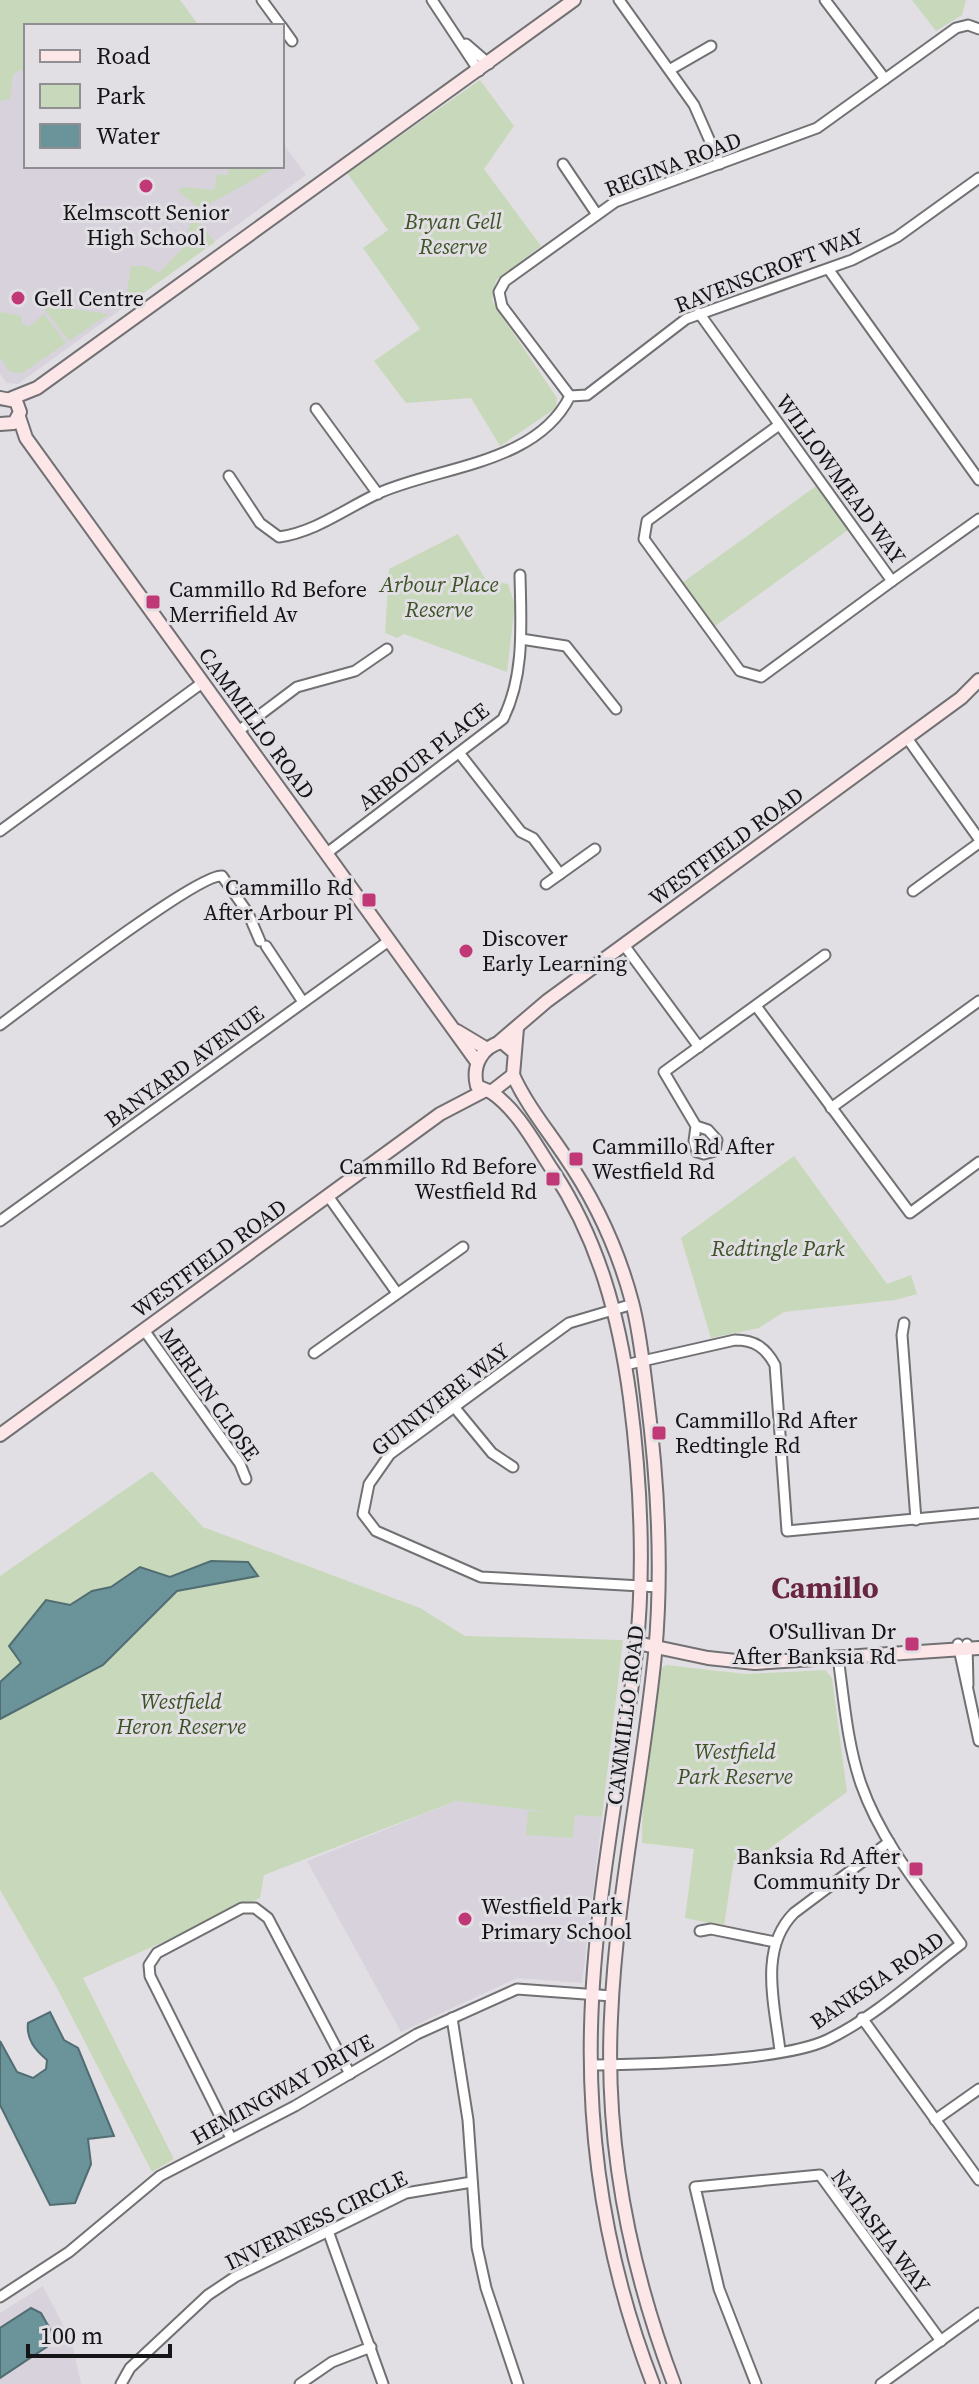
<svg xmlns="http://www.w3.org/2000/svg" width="979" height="2384" font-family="'Source Serif 4',serif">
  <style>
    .built { fill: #d7d2dc }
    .green { fill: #c8d9bb }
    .water { fill: #6b939a; stroke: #516d72; stroke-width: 2 }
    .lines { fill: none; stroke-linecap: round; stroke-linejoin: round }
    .street-casing { stroke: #717073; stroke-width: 13 }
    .secondary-casing { stroke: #717073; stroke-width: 16 }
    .street { stroke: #fff; stroke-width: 9 }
    .secondary { stroke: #fce6e7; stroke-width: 12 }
    .poi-dot { fill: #c03875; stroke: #e1dfe3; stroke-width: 3 }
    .labels { text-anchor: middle; stroke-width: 6; stroke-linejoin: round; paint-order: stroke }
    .street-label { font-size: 22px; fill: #151416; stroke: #e1dfe3 }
    .poi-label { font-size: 22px; fill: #151416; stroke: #e1dfe3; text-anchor: start }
    .park-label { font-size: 22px; font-style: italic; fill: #3c5325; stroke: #e1dfe3 }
    .district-label { font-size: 30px; font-weight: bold; fill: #682642; stroke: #e1dfe3 }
  </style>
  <rect width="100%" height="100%" fill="#e1dfe3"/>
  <g class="built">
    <path d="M0,0h180l19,26h-173v140h256v-24l24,33 -288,209 -11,-1 -7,-9z"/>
    <path d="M456,1801l146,16 -20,166 -65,-5 -116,54 -94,-171z"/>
    <path d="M43,2286l29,57 9,41h-81v-71z"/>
  </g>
  <g class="green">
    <path d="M0,0h180l19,26h-173v45l-6,-1 -7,5 -3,24 -10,2z"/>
    <path d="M912,0h54l-4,15 -26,16z"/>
    <path d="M480,80l34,46 -30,43 57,77 -45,34 -4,21 65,97 -1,10 -56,38 -29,-48 -65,5 -32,-42 46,-32 -57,-81 25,-18 -41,-57z"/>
    <path d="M229,166h49l-78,43 -23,-19 8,-3 29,3 3,-16 11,1z"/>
    <path d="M193,216l22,26 -84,60 -5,-4 5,-32h16l12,7 22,-23z"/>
    <path d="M46,305l63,9 -40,27 -25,-32z"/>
    <path d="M0,312l22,4v7l7,4 15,-13 22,29 -44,30 -12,-1 -10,-15z"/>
    <path d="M816,486l32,44 -134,97 -32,-44z"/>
    <path d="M458,534l28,46 22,4 7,21 -8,67 -103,-38 -7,4 -12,-5 4,-64z"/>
    <path d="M794,1156l93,128 24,-9 6,19 -22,6 -111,12 -25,16 -48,10 -30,-100z"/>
    <path d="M152,1471l51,56 217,81 45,28 158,4 -21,177 -27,-2 -2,23 -47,-3 2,-24 21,1 -93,-11 -192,74 -4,23 -177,80 91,181 -22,13 -96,-186 -56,-96v-314z"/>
    <path d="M666,1665l80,9 79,-4 7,8 15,114 -96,70 -17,-2 -10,66 -39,-8 9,-69 -52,-6 1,-58 17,-116z"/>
  </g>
  <g class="water">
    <path d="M211,1561l37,1 10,14 -81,15 -74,74 -103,54v-37l21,-19 -12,-17 37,-46 24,5 22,-14 19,-4 29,-20 30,10z"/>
    <path d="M50,2012l14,28 14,8 36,88 -26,3 3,25 -16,39 -25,2 -50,-100v-64l17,31 16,6 13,-9 1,-9c-12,-10 -21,-21 -19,-37z"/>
    <path d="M31,2308l10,5 12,21 -5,12 -48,32v-50z"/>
  </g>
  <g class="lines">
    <defs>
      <g id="street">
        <path d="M262,0l19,26"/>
        <path d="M432,0l47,71"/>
        <path d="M619,0l75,105 26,59"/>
        <path d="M825,0l60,79"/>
        <path d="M282,27l10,14"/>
        <path d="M466,44l23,20"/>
        <path d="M671,69l40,-23"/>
        <path d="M563,164l33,49"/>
        <path d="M829,270l150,210"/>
        <path d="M699,313l193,268 87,-62"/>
        <path d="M570,396l-68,-90 -3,-14 6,-11 110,-79 202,-74 139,-100 12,-3 11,4"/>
        <path d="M316,409l62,85"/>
        <path d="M779,425l-132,96 -3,18 96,132 21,6 131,-96"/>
        <path d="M229,476l31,47 19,14c37,-5 67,-29 100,-44 61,-27 158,-29 191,-97l17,-1 99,-76 166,-59 45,-23 82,-59"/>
        <path d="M521,639l45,7 50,63"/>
        <path d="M237,732l60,-45 58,-16 32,-22"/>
        <path d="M907,738l72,101"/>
        <path d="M460,754l61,78 12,6 27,36 35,-25"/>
        <path d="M0,831l202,-148"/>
        <path d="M327,853l176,-134c22,-44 18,-95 17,-144"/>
        <path d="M546,884l14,-10"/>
        <path d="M913,891l66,-48"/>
        <path d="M624,945l75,102"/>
        <path d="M266,946l37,56"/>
        <path d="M756,1006l154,207 69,-51"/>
        <path d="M0,1025c31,-23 198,-152 222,-149l26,37 12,28"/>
        <path d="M831,1108l148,-107"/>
        <path d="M696,1126l-2,15 3,11 7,2 11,-3 2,-11 -9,-10 -12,-4 -32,-54 161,-117"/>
        <path d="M328,1196l69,97"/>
        <path d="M0,1221l390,-281"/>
        <path d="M633,1304l-64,19 -179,131 -21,30 -6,30 13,17 105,46 178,10"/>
        <path d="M904,1323l-2,12 14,185"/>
        <path d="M144,1330l96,134 6,15"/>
        <path d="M314,1353l149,-106"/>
        <path d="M625,1365l110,-25c20,0 31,8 40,25l12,166 192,-18"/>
        <path d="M455,1408l37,45 21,14"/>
        <path d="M958,1644l21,97"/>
        <path d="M967,1644l1,41"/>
        <path d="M700,1931l11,-2 64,13"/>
        <path d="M452,2018l16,102 9,127 9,41 32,96"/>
        <path d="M862,2018l117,162"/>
        <path d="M780,2051c-5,-45 -22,-102 14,-138l95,-71"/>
        <path d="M591,2065c55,-1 189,-3 236,-25 48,-23 92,-64 134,-96 -36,-50 -79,-100 -100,-160 -14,-41 -17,-85 -23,-127"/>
        <path d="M935,2120l44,-31"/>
        <path d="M231,2138l-81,-162 -1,-11 8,-12 85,-45h13l13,10 82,156"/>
        <path d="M328,2231l55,153"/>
        <path d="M0,2297l69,-45 91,-76 135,-70 122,-72 100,-45 95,7"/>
        <path d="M121,2384l9,-16 78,-73 27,-18 171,-84 66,-11"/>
        <path d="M300,2384l32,-22 39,-15"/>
        <path d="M756,2384l-37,-95 -24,-102 125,-12 121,166"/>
        <path d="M881,2384l98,-71"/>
      </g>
      <g id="secondary">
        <path d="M0,398l16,3 4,11 -6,11 -14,1"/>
        <path d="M12,398l25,-10 537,-388"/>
        <path d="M19,417l7,21 451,624"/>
        <path d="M457,1031l30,18"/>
        <path d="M499,1042l48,-41 414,-303 18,-18"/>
        <path d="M514,1052l-12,-10c-21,5 -30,24 -25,44l14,6 22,-17 4,-47"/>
        <path d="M513,1075c13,29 33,53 51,80 31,45 54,94 68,147 8,30 11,63 15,94 11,86 16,171 8,258 -12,121 -39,242 -44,364 -6,125 19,250 63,366"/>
        <path d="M491,1092c27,18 44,52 62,79 46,70 66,145 77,227 11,85 15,170 6,255 -15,125 -42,249 -45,375 -3,122 18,242 62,356"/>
        <path d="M0,1435l440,-321 44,-23"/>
        <path d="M637,1643l71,15 47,5 224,-15"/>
      </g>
    </defs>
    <use href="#street" class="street-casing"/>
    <use href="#secondary" class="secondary-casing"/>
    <use href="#street" class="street"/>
    <use href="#secondary" class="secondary"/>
  </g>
  <g class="poi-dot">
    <circle cx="146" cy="186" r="8"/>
    <circle cx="18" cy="298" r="8"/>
    <rect x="145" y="594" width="16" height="16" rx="4"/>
    <rect x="361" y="892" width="16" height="16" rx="4"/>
    <circle cx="466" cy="951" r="8"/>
    <rect x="568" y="1151" width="16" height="16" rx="4"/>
    <rect x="545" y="1171" width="16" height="16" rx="4"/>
    <rect x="651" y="1425" width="16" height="16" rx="4"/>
    <rect x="904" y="1636" width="16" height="16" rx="4"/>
    <rect x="908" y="1861" width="16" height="16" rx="4"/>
    <circle cx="465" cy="1919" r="8"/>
  </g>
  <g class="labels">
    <g class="street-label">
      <text transform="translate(673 164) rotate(-21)" y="8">REGINA ROAD</text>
      <text transform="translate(769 270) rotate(-21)" y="8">RAVENSCROFT WAY</text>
      <text transform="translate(841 479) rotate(54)" y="8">WILLOWMEAD WAY</text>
      <text transform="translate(257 723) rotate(54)" y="8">CAMMILLO ROAD</text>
      <text transform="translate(423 756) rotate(-38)" y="8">ARBOUR PLACE</text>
      <text transform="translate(726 846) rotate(-36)" y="8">WESTFIELD ROAD</text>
      <text transform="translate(184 1066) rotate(-36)" y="8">BANYARD AVENUE</text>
      <text transform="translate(209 1258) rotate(-36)" y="8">WESTFIELD ROAD</text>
      <text transform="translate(210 1394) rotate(55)" y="8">MERLIN CLOSE</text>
      <text transform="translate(440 1399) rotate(-38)" y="8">GUINIVERE WAY</text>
      <text transform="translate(625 1715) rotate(-83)" y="8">CAMMILLO ROAD</text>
      <text transform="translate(877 1980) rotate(-34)" y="8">BANKSIA ROAD</text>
      <text transform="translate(282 2089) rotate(-29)" y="8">HEMINGWAY DRIVE</text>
      <text transform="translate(316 2220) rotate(-26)" y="8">INVERNESS CIRCLE</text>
      <text transform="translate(881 2231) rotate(53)" y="8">NATASHA WAY</text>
    </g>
    <g class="poi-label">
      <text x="146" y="220" text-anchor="middle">Kelmscott Senior<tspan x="146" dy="25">High School</tspan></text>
      <text x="34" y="306">Gell Centre</text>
      <text x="169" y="597">Cammillo Rd Before<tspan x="169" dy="25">Merrifield Av</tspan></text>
      <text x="353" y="895" text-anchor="end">Cammillo Rd<tspan x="353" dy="25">After Arbour Pl</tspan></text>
      <text x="482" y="946">Discover<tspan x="482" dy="25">Early Learning</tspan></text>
      <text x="592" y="1154">Cammillo Rd After<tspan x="592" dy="25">Westfield Rd</tspan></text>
      <text x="537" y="1174" text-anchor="end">Cammillo Rd Before<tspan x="537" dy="25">Westfield Rd</tspan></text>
      <text x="675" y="1428">Cammillo Rd After<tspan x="675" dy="25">Redtingle Rd</tspan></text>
      <text x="896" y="1639" text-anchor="end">O'Sullivan Dr<tspan x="896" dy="25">After Banksia Rd</tspan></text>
      <text x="900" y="1864" text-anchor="end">Banksia Rd After<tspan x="900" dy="25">Community Dr</tspan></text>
      <text x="481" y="1914">Westfield Park<tspan x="481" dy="25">Primary School</tspan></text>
    </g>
    <g class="park-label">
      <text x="453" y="229">Bryan Gell<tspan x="453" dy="25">Reserve</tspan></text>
      <text x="439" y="592">Arbour Place<tspan x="439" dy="25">Reserve</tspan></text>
      <text x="778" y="1256">Redtingle Park</text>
      <text x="181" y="1709">Westfield<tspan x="181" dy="25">Heron Reserve</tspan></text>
      <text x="735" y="1759">Westfield<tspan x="735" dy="25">Park Reserve</tspan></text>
    </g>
    <g class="district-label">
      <text x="825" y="1598">Camillo</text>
    </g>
  </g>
  <rect x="24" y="24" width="260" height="144" fill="#e1dfe3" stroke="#8f8e91" stroke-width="2"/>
  <rect x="40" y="50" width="40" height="12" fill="#fce6e7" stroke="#8f8e91" stroke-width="2"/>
  <text x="96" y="64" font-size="24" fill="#151416">Road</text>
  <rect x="40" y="84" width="40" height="24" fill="#c8d9bb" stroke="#8f8e91" stroke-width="2"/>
  <text x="96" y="104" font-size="24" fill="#151416">Park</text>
  <rect x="40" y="124" width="40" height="24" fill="#6b939a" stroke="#8f8e91" stroke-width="2"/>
  <text x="96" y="144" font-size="24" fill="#151416">Water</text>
  <path d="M28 2344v12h142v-12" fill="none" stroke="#151416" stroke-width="4"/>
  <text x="40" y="2344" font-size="24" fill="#151416" stroke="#e1dfe3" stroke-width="6" paint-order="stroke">100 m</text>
</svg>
